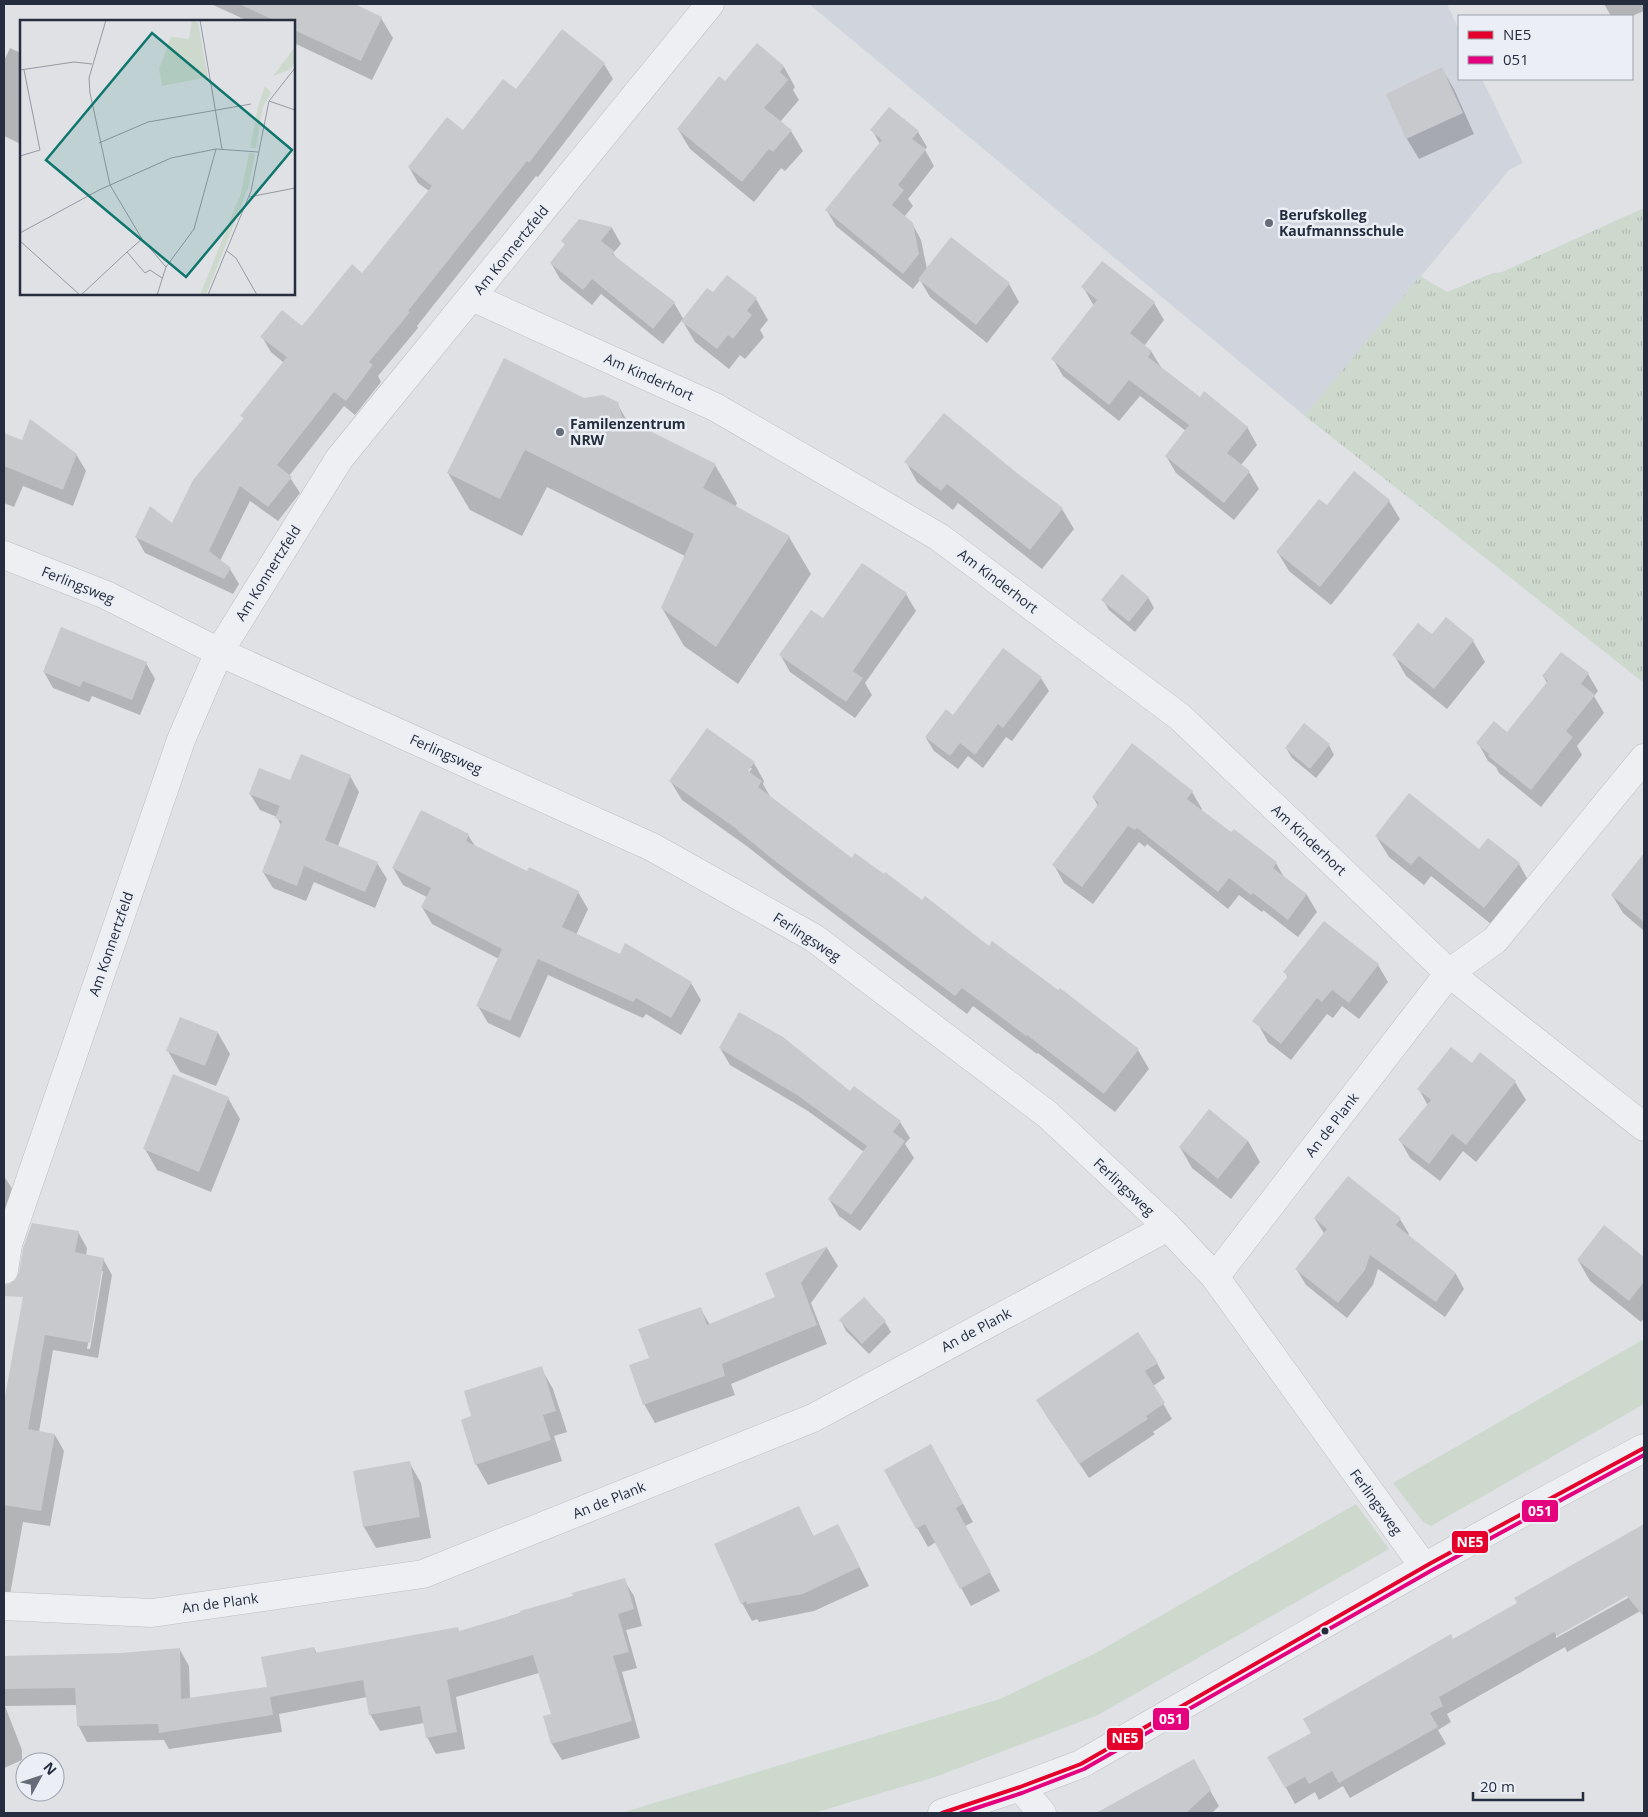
<svg xmlns="http://www.w3.org/2000/svg" width="1648" height="1817" font-family="'Open Sans',sans-serif">
  <style>
    .built { fill: #d0d4dc }
    .green { fill: #ced9ce }
    .park { fill: url(#park-tufts) }
    .shadow { fill: #0003; fill-rule: evenodd }
    .building { fill: #c7c9cd }
    .lines { fill: none; stroke-linecap: round; stroke-linejoin: round }
    .minor-casing { stroke: #bdbfc3; stroke-width: 29 }
    .tertiary-casing { stroke: #bdbfc3; stroke-width: 29 }
    .minor { stroke: #eeeff2; stroke-width: 28 }
    .tertiary { stroke: #eeeff2; stroke-width: 28 }
    .bus-1-casing { stroke: #ebeff5; stroke-width: 8 }
    .bus-2-casing { stroke: #ebeff5; stroke-width: 8 }
    .bus-1 { stroke: #e4002b; stroke-width: 4 }
    .bus-2 { stroke: #e5007d; stroke-width: 4 }
    .poi-dot { fill: #666c79; stroke: #ebeff5; stroke-width: 2 }
    .bus-dot { fill: #252d3f; stroke: #ebeff5; stroke-width: 2 }
    .labels { text-anchor: middle; stroke-width: 5; stroke-linejoin: round; paint-order: stroke }
    .poi-label { font-size: 14px; font-weight: bold; fill: #252d3f; stroke: #ebeff5; text-anchor: start }
    .street-label { font-size: 14px; fill: #252d3f; stroke: #ebeff5 }
    .inset-road { fill: none; stroke: #9599a3; stroke-width: 1 }
    .view { fill: #0f766e; fill-opacity: 0.15; stroke: #0f766e; stroke-width: 2.5 }
    .inset-edge { fill: none; stroke: #252d3f; stroke-width: 2.5 }
    .line-badge { stroke: #ebeff5; stroke-width: 2 }
    .badge-label { font-size: 14px; text-anchor: middle; font-weight: bold; fill: #fff }
  </style>
  <defs>
    <pattern id="park-tufts" width="24" height="20" patternUnits="userSpaceOnUse" patternTransform="scale(1.25)"><rect width="24" height="20" fill="#ced9ce"/><path d="M3 7l-1-3M5 7V3M7 7l1-3M15 17l-1-3M17 17v-4M19 17l1-3" fill="none" stroke="#b1bbb2"/></pattern>
  </defs>
  <rect width="100%" height="100%" fill="#dfe1e5"/>
  <path class="built" d="M809,4h638l12,26v49h23l41,84 -14,7 -204,246z"/>
  <g class="green">
    <path d="M1644,1339v65l-213,122 -8,-4 -30,-39z"/>
    <path d="M1356,1504l33,45 -291,166 -163,62 -121,36h-193l379,-114 94,-45z"/>
  </g>
  <path class="park" d="M1644,208v475l-339,-267 115,-140 27,16 46,-19 9,-1z"/>
  <g class="shadow">
    <path d="M211,4h141l29,14 12,20 -21,42 -78,-37v-22h-46z"/>
    <path d="M1604,4h40v7l-12,5h-21z"/>
    <path d="M10,48l11,5v91l-17,-8v-75z"/>
    <path d="M604,64l9,15 -75,98 -2,-1 -119,150 1,2 -40,48 3,6 -26,33 -11,-9 -55,70 11,17 -22,28 -28,-20 -30,60 10,8 9,15 -6,10 -88,-41 -9,-16 36,-12 72,-106 -2,-3 42,-53 -13,-11 -9,-15 40,-10 61,-52 66,-84 -11,-8 -9,-16 54,-35 53,-42z"/>
    <path d="M784,67l11,20 -2,3 6,10 -19,22 11,9 12,20 -18,20 -4,-3 -27,34 -64,-53 -12,-20 48,-46z"/>
    <path d="M1442,69l12,20 20,45 -55,25 -12,-20z"/>
    <path d="M872,130l46,2 9,15 -2,3 9,16 -26,33 5,7 -9,11 8,6 9,17 6,29 82,15 10,18 -32,41 -57,-46 -10,-17 -7,9 -77,-63 -9,-15 53,-67z"/>
    <path d="M580,220l32,8 9,16 -8,9 4,6 57,44 10,17 29,-26 43,5 12,21 -8,10 4,7 -19,22 -5,-4 -11,14 -34,-27 -13,-22 -19,24 -62,-50 -9,11 -32,-26 -9,-16 15,-17 -3,-5z"/>
    <path d="M1083,287l71,16 10,17 -20,26 7,5 11,18 38,30 47,28 10,18 -16,20 8,7 10,17 -25,31 -58,-47 -10,-17 20,-25 -46,-35 -21,25 -56,-45 -10,-17 41,-53z"/>
    <path d="M584,399l33,4 10,18 88,44 22,38 -2,4 54,30 22,37 -73,110 -54,-38 -22,-38 23,-52 -138,-69 -25,49 -52,-26 -22,-37z"/>
    <path d="M4,434l18,8 54,12 10,17 -13,35 -50,-20 -9,21 -10,-4z"/>
    <path d="M906,462l110,12 46,35 12,20 -32,40 -84,-66 -5,7 -36,-28z"/>
    <path d="M1389,501l11,18 -69,86 -42,-34 -11,-18 49,-46z"/>
    <path d="M863,564l43,30 10,17 -51,72 7,12 -17,23 -65,-46 -9,-16 42,-36z"/>
    <path d="M1148,597l6,11 -19,24 -26,-22 -6,-10z"/>
    <path d="M1433,636l40,5 12,21 -38,47 -41,-33 -12,-21z"/>
    <path d="M146,663l9,16 -15,36 -48,-19 -3,6 -36,-14 -9,-16z"/>
    <path d="M1588,674l10,17 -4,5 10,17 -27,33 5,9 -41,52 -42,-34 -3,-6 -8,-6 -10,-18 29,-10 40,-50 -4,-7z"/>
    <path d="M1041,678l8,13 -37,50 -6,-4 -23,31 -15,-12 -10,13 -24,-18 -8,-13 27,-22z"/>
    <path d="M1329,745l5,10 -18,23 -24,-20 -6,-10z"/>
    <path d="M754,763l10,18 -1,3 8,14 81,62 71,42 215,148 11,19 -34,43 -77,-59 -1,1 -64,-48 -6,8 -179,-135 -40,-32 -66,-47 -11,-18zM748,768h4l-6,9z"/>
    <path d="M350,776l9,16 -21,54 39,17 10,16 -12,29 -61,-26 -8,19 -33,-13 -10,-16 18,-46 -4,-9 -17,-7 -10,-16 40,-12z"/>
    <path d="M1192,792l10,17 -1,2 30,23 45,29 9,16 22,16 10,17 -19,25 -35,-27 -1,2 -23,-17 -11,14 -81,-65 -2,3 -6,-5 -46,62 -29,-21 -10,-18 44,-59 -5,-9z"/>
    <path d="M468,835l7,11 53,27 50,19 10,17 -12,26 45,21 70,27 10,17 -20,35 -35,-21 -3,4 -95,-43 -28,63 -32,-15 -10,-17 21,-47 -67,-35 -10,-17 5,-10 -24,-12 -10,-17z"/>
    <path d="M1376,836l103,15 40,13 12,21 -35,43 -65,-52 -7,9 -35,-28z"/>
    <path d="M1644,855v76l-21,-18 -11,-18z"/>
    <path d="M1325,923l53,42 10,17 -29,37 -17,-13 -9,12 -6,-4 -36,46 -23,-18 -10,-18 30,-46 -3,-6z"/>
    <path d="M218,1033l12,21 -14,32 -36,-14 -12,-21z"/>
    <path d="M720,1048l180,74 10,16 -5,6 9,14 -54,73 -21,-15 -10,-17 35,-47 -56,-41 -78,-46z"/>
    <path d="M1472,1065l43,17 11,18 -50,62 -13,-11 -23,30 -30,-23 -10,-18 28,-34 -9,-17z"/>
    <path d="M228,1098l12,21 -29,73 -54,-22 -12,-21z"/>
    <path d="M1248,1141l12,21 -29,37 -39,-31 -12,-21z"/>
    <path d="M4,1176l12,19 -12,52z"/>
    <path d="M1315,1219h85l9,15 -1,2 48,38 8,15 -19,28 -67,-48 -5,16 -26,33 -41,-33 -9,-15 28,-35z"/>
    <path d="M37,1225l41,7 9,16 -1,8 17,3 9,16 -14,83 -45,-8 -14,82 16,3 9,16 -14,75 -27,-4 -14,78 -5,-1v-187zM100,1271h3l-13,78h-3z"/>
    <path d="M1605,1227l39,32v59l-3,4 -51,-41 -12,-21z"/>
    <path d="M827,1248l11,18 -27,37 16,41 -96,40 4,11 -80,28 -11,-19 6,-45 50,-51 10,17 67,-27 -10,-24z"/>
    <path d="M864,1299l21,23 6,10 -22,22 -23,-23 -5,-10z"/>
    <path d="M1157,1363l8,15 -12,8 19,33 -19,13 2,2 -66,44 -43,-63z"/>
    <path d="M541,1368l12,21 14,43 -13,4 8,25 -74,24 -12,-21 -3,-47z"/>
    <path d="M409,1462l12,21 10,55 -55,10 -12,-21 -10,-55z"/>
    <path d="M941,1463l32,59 -8,4 35,65 -29,15 -35,-64 -8,5 -43,-77z"/>
    <path d="M799,1507l15,30 34,7 21,42 -55,25 -55,11 -2,-3 -5,2 -10,-18z"/>
    <path d="M1644,1525v61l-88,49v3l88,-49v20l-77,43 -2,-5 -118,67 4,8 -13,8 8,14 -96,54 -7,-12 -24,14 -4,-8 -20,12 -26,-47 43,-24 141,-93 66,-36 -3,-6z"/>
    <path d="M624,1580l10,16 8,30 -16,4 11,38 -15,4 18,66 -78,22 -10,-16v-29l-13,-42 -83,24 9,52 -29,5 -9,-17 -3,-14 -44,8 -10,-17 -3,-17 -88,17 3,18 -113,17 -5,-9 -77,2 -9,-17 -1,-20 -72,1 17,44v10l-18,8v-112l15,1 102,-3 59,-4 9,16 1,33 78,-11 46,-40 3,6 140,-26 3,4z"/>
    <path d="M1193,1761l26,45 -7,7h-103l15,-15z"/>
  </g>
  <g class="building">
    <path d="M239,4h116l27,13 -21,44 -67,-31v-9h-18z"/>
    <path d="M562,29l43,34 -76,100 -2,-2 -119,150 2,1 -41,50 4,3 -27,36 -12,-9 -57,73 15,12 -24,30 -28,-21 -31,65 22,17 -7,11 -89,-42 15,-31 22,17 21,-43 51,-62 -4,-2 47,-59 -27,-20 22,-27 20,16 50,-62 10,9 70,-87 -24,-19 39,-50 16,13 40,-51 13,10z"/>
    <path d="M757,43l27,23 -4,6 8,8 -24,28 28,22 -19,22 -4,-3 -27,33 -65,-53 42,-53 6,5z"/>
    <path d="M1442,67l21,46 -57,26 -20,-45z"/>
    <path d="M889,107l30,24 -7,8 14,10 -28,36 6,5 -12,15 21,18 6,31 -16,20 -78,-64 57,-70 -12,-10z"/>
    <path d="M579,219l33,8 -11,14 13,10 -2,3 63,48 -22,27 -61,-50 -9,11 -33,-27 15,-19 -4,-3z"/>
    <path d="M951,237l59,46 -34,42 -58,-46z"/>
    <path d="M1102,261l53,41 -25,31 22,18 -4,6 52,40 4,-6 44,36 -21,26 23,18 -26,32 -59,-47 24,-31 -60,-45 -20,25 -58,-46 46,-59 -16,-13z"/>
    <path d="M727,275l30,23 -10,13 5,4 -19,24 -5,-4 -11,14 -36,-28 26,-33 6,4z"/>
    <path d="M504,358l80,40 19,-3 15,7 4,15 94,47 -13,24 87,48 -74,111 -55,-39 33,-74 -169,-84 -25,49 -53,-26z"/>
    <path d="M944,413l73,60 46,35 -33,42 -83,-66 -6,7 -37,-29z"/>
    <path d="M30,419l47,35 -14,36 -59,-24v-33l18,7z"/>
    <path d="M1354,471l36,29 -70,87 -44,-35 43,-53 8,6z"/>
    <path d="M862,563l45,30 -54,78 10,7 -17,24 -67,-47 32,-45 12,8z"/>
    <path d="M1122,574l27,23 -20,25 -28,-22z"/>
    <path d="M1446,617l28,23 -40,49 -42,-34 26,-32 14,11z"/>
    <path d="M61,627l86,35 -15,38 -49,-19 -3,6 -37,-15z"/>
    <path d="M1003,648l39,29 -39,51 -5,-4 -23,31 -15,-12 -10,13 -25,-19 21,-28 7,6z"/>
    <path d="M1561,652l28,21 -8,11 14,11 -29,36 7,6 -42,53 -43,-34 1,-2 -13,-11 18,-22 13,11 41,-51 -6,-5z"/>
    <path d="M1304,723l26,21 -20,25 -25,-21z"/>
    <path d="M707,728l48,34 -7,9 14,10 -4,6 94,71 3,-5 29,21 1,-2 37,28 3,-4 64,50 3,-5 66,49 2,-2 79,61 -35,45 -77,-59 -1,1 -64,-48 -7,8 -180,-135 -37,-30v-1l-69,-49z"/>
    <path d="M1132,743l61,48 -6,8 44,33 3,-3 43,33 -4,6 34,26 -19,26 -35,-27 -2,2 -22,-17 -11,14 -81,-64 -2,2 -7,-4 -46,61 -30,-22 47,-62 -7,-6z"/>
    <path d="M301,754l50,21 -26,65 53,22 -13,30 -61,-26 -7,20 -35,-14 20,-51 -7,-3 5,-12 -31,-12 10,-26 31,12z"/>
    <path d="M1409,793l70,56 9,-11 32,25 -36,45 -65,-52 -8,9 -36,-29z"/>
    <path d="M421,810l48,24 -3,7 61,30 2,-4 50,24 -17,36 58,27 5,-11 67,39 -21,36 -35,-20 -3,4 -95,-43 -28,62 -34,-15 26,-57 -81,-42 10,-19 -39,-20z"/>
    <path d="M1644,853v69l-33,-27z"/>
    <path d="M1324,921l55,43 -30,39 -17,-13 -10,12 -5,-4 -36,46 -29,-23 36,-45 -5,-4z"/>
    <path d="M739,1012l44,25 67,54 4,-5 47,35 -8,11 12,9 -54,74 -23,-16 39,-53 -70,-51 -78,-47z"/>
    <path d="M180,1017l38,15 -13,34 -39,-15z"/>
    <path d="M1451,1047l21,16 8,-11 36,29 -50,64 -14,-11 -23,30 -31,-24 33,-40 -14,-11z"/>
    <path d="M173,1074l56,23 -30,75 -56,-23z"/>
    <path d="M1209,1109l39,32 -30,38 -39,-32z"/>
    <path d="M1348,1176l53,42 -5,7 60,48 -20,29 -66,-47 -5,15 -27,33 -43,-34 32,-40 -13,-11z"/>
    <path d="M32,1223l47,8 -4,21 29,6 -14,85 -45,-8 -17,94 27,5 -14,77 -37,-6v-103l19,-105 -19,-1v-11l6,-1 6,-5 3,-7 4,-24z"/>
    <path d="M1604,1225l40,32v25l-15,19 -52,-41z"/>
    <path d="M828,1246l-27,37 16,42 -95,39 3,12 -82,29 -14,-40 20,-7 -11,-29 63,-22 6,18 68,-28 -10,-24z"/>
    <path d="M864,1297l22,24 -24,23 -23,-24z"/>
    <path d="M1138,1332l20,31 -13,8 20,32 -19,13 2,3 -69,45 -43,-64z"/>
    <path d="M542,1366l14,45 -13,4 8,25 -76,25 -14,-45 10,-4 -7,-25z"/>
    <path d="M931,1444l32,60 -7,4 35,64 -31,17 -35,-65 -9,5 -32,-59z"/>
    <path d="M410,1461l10,56 -57,10 -10,-56z"/>
    <path d="M799,1506l14,30 25,-12 22,43 -57,27 -56,10 -1,-3 -5,3 -27,-60z"/>
    <path d="M1644,1524v93l-17,-21 -70,40 -3,-4 -115,65 4,9 -13,7 8,14 -99,56 -7,-12 -23,13 -4,-7 -20,11 -18,-31 44,-24 -8,-14 148,-85 2,5 64,-36 -3,-5z"/>
    <path d="M625,1578l9,31 -16,5 11,38 -16,4 19,65 -81,23 -8,-28 8,-2 -18,-59 -86,25 10,52 -31,6 -6,-32 -51,9 -6,-35 -93,17 3,18 -114,18 -1,-9 -81,2 -2,-38 -71,1v-33l117,-3 59,-5 1,51 86,-12 -6,-30 53,-10 1,6 143,-26 1,4 62,-18 -1,-2 53,-15 -1,-3z"/>
    <path d="M1194,1759l17,31 -25,23h-90z"/>
  </g>
  <g class="lines">
    <defs>
      <g id="minor">
        <path d="M472,297l243,110 224,130 241,180 269,256 195,154"/>
        <path d="M4,555l102,40 113,57 433,195 162,91 233,176 121,113 47,50 209,290"/>
        <path d="M4,1243l4,1 -4,26"/>
        <path d="M8,1244l173,-504 38,-88 120,-193 371,-455"/>
        <path d="M1215,1277l234,-304 46,-33 149,-182"/>
        <path d="M4,1606l148,7 271,-39 390,-156 355,-191"/>
        <path d="M1020,1787l22,26"/>
      </g>
      <path id="tertiary" d="M942,1813l78,-26 61,-23c187,-107 372,-217 563,-316"/>
    </defs>
    <use href="#minor" class="minor-casing"/>
    <use href="#tertiary" class="tertiary-casing"/>
    <use href="#minor" class="minor"/>
    <use href="#tertiary" class="tertiary"/>
    <defs>
      <path id="bus-1" d="M942,1813l78,-26 61,-23 350,-201 213,-115"/>
      <path id="bus-2" d="M961,1813l61,-20 62,-24 350,-200 210,-114"/>
    </defs>
    <use href="#bus-1" class="bus-1-casing"/>
    <use href="#bus-2" class="bus-2-casing"/>
    <use href="#bus-1" class="bus-1"/>
    <use href="#bus-2" class="bus-2"/>
  </g>
  <g class="poi-dot">
    <circle cx="1269" cy="223" r="5"/>
    <circle cx="560" cy="432" r="5"/>
  </g>
  <circle class="bus-dot" cx="1325" cy="1631" r="4.5"/>
  <g class="labels">
    <g class="poi-label">
      <text x="1279" y="220">Berufskolleg<tspan x="1279" dy="16">Kaufmannsschule</tspan></text>
      <text x="570" y="429">Familenzentrum<tspan x="570" dy="16">NRW</tspan></text>
    </g>
    <g class="street-label">
      <text transform="translate(511 250) rotate(-51)" y="5">Am Konnertzfeld</text>
      <text transform="translate(649 377) rotate(24)" y="5">Am Kinderhort</text>
      <text transform="translate(268 573) rotate(-58)" y="5">Am Konnertzfeld</text>
      <text transform="translate(998 581) rotate(37)" y="5">Am Kinderhort</text>
      <text transform="translate(78 585) rotate(22)" y="5">Ferlingsweg</text>
      <text transform="translate(446 754) rotate(24)" y="5">Ferlingsweg</text>
      <text transform="translate(1309 840) rotate(43)" y="5">Am Kinderhort</text>
      <text transform="translate(807 937) rotate(33)" y="5">Ferlingsweg</text>
      <text transform="translate(111 944) rotate(-71)" y="5">Am Konnertzfeld</text>
      <text transform="translate(1332 1125) rotate(-52)" y="5">An de Plank</text>
      <text transform="translate(1124 1187) rotate(43)" y="5">Ferlingsweg</text>
      <text transform="translate(976 1330) rotate(-28)" y="5">An de Plank</text>
      <text transform="translate(609 1500) rotate(-22)" y="5">An de Plank</text>
      <text transform="translate(1376 1502) rotate(54)" y="5">Ferlingsweg</text>
      <text transform="translate(220 1603) rotate(-8)" y="5">An de Plank</text>
    </g>
  </g>
  <g transform="translate(20 20)">
    <rect width="275" height="275" fill="#dfe1e5"/>
    <path d="M275,27v15l-6,8 -16,6zM245,66l6,7 -8,14 -7,41h-6l8,-42zM229,133h6l-6,33 -43,109h-6l41,-102z" fill="#ced9ce"/>
    <path d="M172,0l6,3 10,54 -46,9 -3,-17 12,-32 18,2z" fill="#ced9ce"/>
    <path class="inset-road" d="M86,0l-17,58 1,15 20,92 32,54M180,0l22,129M0,50l54,-8 18,2M249,81l26,9M79,123l49,-21 103,-18M0,136l20,-6 -16,-80M229,177l46,-9M0,213l79,-43 72,-32 45,-9 42,3M0,221l60,54M207,231l9,7 21,37M142,258l-12,-8 -5,3 -18,-21 15,-13 24,28M61,275l46,-43M137,275l9,-28 28,-38 22,-80M188,275l43,-104 18,-90 26,-33"/>
    <path class="view" d="M132,13l140,117 -106,127 -140,-117z"/>
    <rect width="275" height="275" class="inset-edge"/>
  </g>
  <g class="line-badge">
    <rect x="1521" y="1499" width="38" height="24" rx="5" fill="#e5007d"/>
    <rect x="1451" y="1530" width="38" height="24" rx="5" fill="#e4002b"/>
    <rect x="1152" y="1707" width="38" height="24" rx="5" fill="#e5007d"/>
    <rect x="1106" y="1727" width="38" height="24" rx="5" fill="#e4002b"/>
  </g>
  <g class="badge-label">
    <text x="1540" y="1516">051</text>
    <text x="1470" y="1547">NE5</text>
    <text x="1171" y="1724">051</text>
    <text x="1125" y="1743">NE5</text>
  </g>
  <rect width="1648" height="1817" fill="none" stroke="#252d3f" stroke-width="10"/>
  <rect x="1458" y="15" width="175" height="65" fill="#ebeff5" stroke="#9ca1ac"/>
  <rect x="1468" y="31" width="25" height="8" fill="#e4002b" stroke="#9ca1ac"/>
  <text x="1503" y="40" font-size="15" fill="#252d3f">NE5</text>
  <rect x="1468" y="56" width="25" height="8" fill="#e5007d" stroke="#9ca1ac"/>
  <text x="1503" y="65" font-size="15" fill="#252d3f">051</text>
  <g transform="translate(40 1777) rotate(50)"><circle r="24" fill="#ebeff5" stroke="#9ca1ac"/>
  <path d="M0-4L9 19L0 12L-9 19Z" fill="#666c79"/>
  <text y="-8" font-size="14" font-weight="bold" text-anchor="middle" fill="#252d3f">N</text>
  </g>
  <path d="M1473 1792v8h110v-8" fill="none" stroke="#252d3f" stroke-width="2.5"/>
  <text x="1480" y="1792" font-size="15" fill="#252d3f" stroke="#ebeff5" stroke-width="4" paint-order="stroke">20 m</text>
</svg>
